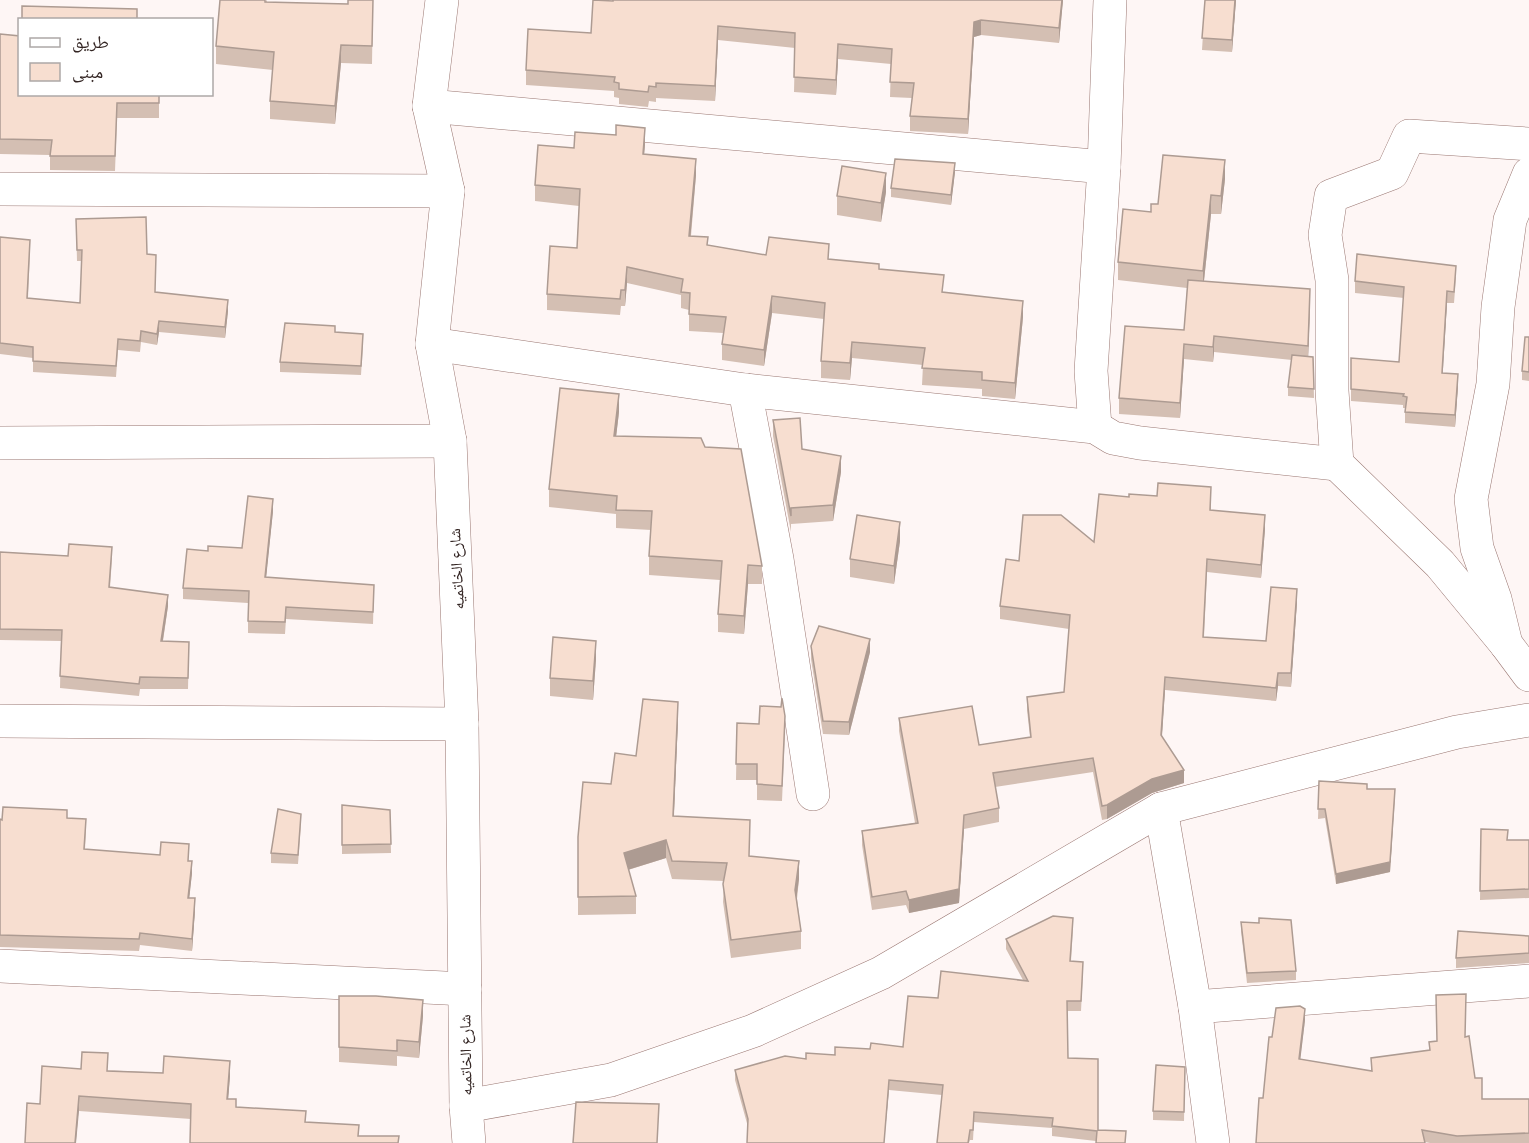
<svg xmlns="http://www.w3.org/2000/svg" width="1529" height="1143" font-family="Figtree,'Noto Naskh Arabic',sans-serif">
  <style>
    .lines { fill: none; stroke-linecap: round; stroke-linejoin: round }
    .minor-casing { stroke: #9a7772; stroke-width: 34 }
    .minor { stroke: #fff; stroke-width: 33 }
    .wall { fill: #d4bfb3 }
    .shaded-wall { fill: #ad9b92 }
    .building { fill: #f7ded0; stroke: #ad9b92; stroke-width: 1.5 }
    .labels { text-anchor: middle; stroke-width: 5; stroke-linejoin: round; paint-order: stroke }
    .street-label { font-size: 16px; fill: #332523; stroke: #fff }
  </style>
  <rect width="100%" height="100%" fill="#fef6f5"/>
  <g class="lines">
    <defs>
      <g id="minor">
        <path d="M442,0l-13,106 19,85 -16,153 18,97 12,283 4,382 3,37"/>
        <path d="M429,106l675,61"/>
        <path d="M1529,174l-19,46 -12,87 -5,77 -22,115 6,49 18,51 11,45 23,31"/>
        <path d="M0,189l448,2"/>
        <path d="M432,344l313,46 350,37 18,11 27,5 197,21"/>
        <path d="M745,390l32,169 36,235"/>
        <path d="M1095,427l-4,-56 13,-204 6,-167"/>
        <path d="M0,443l450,-2"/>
        <path d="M1506,644l-66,-80 -103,-100 -5,-73v-111l-7,-45 6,-39 61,-23 17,-37 120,8"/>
        <path d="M0,721l462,3"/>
        <path d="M1161,809l34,198 18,136"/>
        <path d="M0,966l465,23"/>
        <path d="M1195,1007l334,-26"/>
        <path d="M466,1106l145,-26 142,-49 128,-58 280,-164 296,-77 72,-12"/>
      </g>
    </defs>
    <use href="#minor" class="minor-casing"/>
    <use href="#minor" class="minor"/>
  </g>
  <g class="wall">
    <path d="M267,0v2l81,2 25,-4 -1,64 -31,-1 -6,61 -65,-5v-18l3,-31 -57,-6v-18z"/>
    <path d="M1063,0l-4,43 -78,-8 -7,2 -6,97 -58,-3v-15l2,-18 -22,-1 1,-33 -53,-5 -2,36 -42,-3 1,-44 -77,-8 -3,61 -59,-3v4l-7,-1 -1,6 -29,-3v-6l-5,-1v-6l-88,-6v-15l65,-37 22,-32z"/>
    <path d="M1205,0h31l-4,52 -30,-2z"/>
    <path d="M0,34l159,60v24h-42l-2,53 -65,-1v-15l-50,-1z"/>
    <path d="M616,135l29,9 -1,10 52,21 -5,61 17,9 58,10 63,4 50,10 65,23 79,25 -8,82 -33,-3v-7l-60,-4 1,-20 -71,-7 -2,22 -29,-2v-17l3,-42 -52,-6 -8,53 -42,-6v-16l1,-11 -34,-2v-21l-8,-2v-13l-54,-12 -2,23h-4l-1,9 -73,-5v-16l30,-46 2,-42 -44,-5v-16l39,-37z"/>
    <path d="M955,172l-4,33 -60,-8v-9z"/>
    <path d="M1225,179l-4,35h-10l-7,67 106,23 -2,53h5l1,41 -26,-2v-9l4,-27 -78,-8 -1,10 -29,-3 -4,59 -61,-4v-16l65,-68 3,-42 -69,-8v-18l33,-50 7,-8z"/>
    <path d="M886,192l-5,30 -44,-7v-19z"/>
    <path d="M76,219l71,35 8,38 73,19 -3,27 -66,-6 -2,13 -16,-3 -1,10 -22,-2 -2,27 -83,-5v-14l-33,-4v-117l30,14 -2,47 52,5 2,-42h-5z"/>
    <path d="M1456,277l-2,26h-7l-5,70 16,13 -3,41 -50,-4v-15h-2v-3l-52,-4v-43l48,4 5,-64 -49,-5v-12z"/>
    <path d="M335,333l28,11 -2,31 -81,-3v-10z"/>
    <path d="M1529,337v44l-7,-1v-9z"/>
    <path d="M619,412l-3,24 89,11 57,119v18h-14l-4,50 -26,-2v-18l2,-34 -71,-5v-19l2,-26 -35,-2v-14l-67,-7v-18z"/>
    <path d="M773,420l29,29 39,23 -8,49 -42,3v8l-18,-96z"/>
    <path d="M1129,497l82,4v9l54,19 -4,49 -54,-6 -3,65 62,4 31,-39 -6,85 -13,-1 -2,15 -111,-11 -3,47 22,46 -32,10 -45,26 -5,1 -9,-48 -98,15 4,21v14l-35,7 -5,74 -50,10 -3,-8 -34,5 -10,-65v-14l53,-8 -16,-92v-13l80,27 51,-8 -3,-27v-13l37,-5 5,-63 -69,-10v-13l19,-45 75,-19z"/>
    <path d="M273,511l-7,66 108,8 -1,39 -87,-5 -1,15 -37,-1v-30l-65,-4v-11l25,-37 34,-3z"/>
    <path d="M900,541l-6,43 -44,-7v-18z"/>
    <path d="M0,552l112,6 -2,30 58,18 -5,35 26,1 -1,47h-48l-1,7 -79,-8 1,-47 -61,-1z"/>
    <path d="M811,646l59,6 -21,83 -26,-1 -12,-75z"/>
    <path d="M596,659l-3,41 -43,-4v-18z"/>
    <path d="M678,720l-4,96 76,40 49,23 -2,20 4,32v18l-70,9 -8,-56 1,-21 -52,-2 -6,-21 -38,12 8,26v18l-58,1v-78l33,-53 25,-28z"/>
    <path d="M737,723l48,9 -3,69 -25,-1v-20h-21z"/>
    <path d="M1319,781l76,17 -5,74 -54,12 -11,-66 -7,1z"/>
    <path d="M342,805l48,5 1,43 -49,1z"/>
    <path d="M67,818l19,13 -1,18 104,12 3,12 -3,25 6,12 -3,41 -52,-6 -1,6 -139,-4v-128z"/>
    <path d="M301,823l-3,41 -27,-1v-10z"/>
    <path d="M1481,829l27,11h21v58l-49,2z"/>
    <path d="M1241,922l18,1 37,48v9l-49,3 -6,-52z"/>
    <path d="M1073,928l-2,33 12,11 -2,39h-14l1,47 30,72 -2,11 -44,-5v-8l-78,-6 -1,18h-3l-1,3h-32l5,-48 -53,-5 -141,37 -13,-47v-10l71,-11 29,-4 35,-6 33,-2 35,-49 85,-18 -17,-31v-10z"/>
    <path d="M1529,936v27l-73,5v-10z"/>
    <path d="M339,996l84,20 -4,42 -22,-2v10l-58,-4z"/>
    <path d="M1305,1020l-5,39 71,12v-13l58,-8v-8l36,-5 10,41 7,21h47v44h-99l-5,-1 -162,-44 9,-61z"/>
    <path d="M1185,1067l-1,54 -31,-1v-9z"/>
    <path d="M81,1069l149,7 -2,23 8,8 70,15 53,14 40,7 -208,-24 -112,-8 -39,-7z"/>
  </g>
  <g class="shaded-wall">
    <path d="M1062,0h1l-4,43v-15z"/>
    <path d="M1235,0h1l-4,52v-12z"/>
    <path d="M981,20v15l-7,2 -6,97v-15l6,-97z"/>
    <path d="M718,26v14l-3,61v-15z"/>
    <path d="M838,44v15l-2,36v-15z"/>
    <path d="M341,45v18l-6,61v-18z"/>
    <path d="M645,128v16l-2,26v-16z"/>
    <path d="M696,159v16l-7,77v-16z"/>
    <path d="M1225,160v19l-4,35v-18z"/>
    <path d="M955,163v9l-4,33v-10z"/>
    <path d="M886,173v19l-5,30v-19z"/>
    <path d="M1211,195v19l-8,76v-19z"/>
    <path d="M627,267v16l-2,23v-16z"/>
    <path d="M1310,289v15l-2,58v-16z"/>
    <path d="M1447,291v12l-5,82v-12z"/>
    <path d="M772,296v17l-8,53v-16z"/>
    <path d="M228,300v11l-3,27v-11z"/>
    <path d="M1023,301v16l-8,82v-16z"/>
    <path d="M159,321v11l-2,13v-11z"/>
    <path d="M1214,336v16l-1,10v-15z"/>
    <path d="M852,342v16l-2,22v-17z"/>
    <path d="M1184,344v15l-4,59v-15z"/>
    <path d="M1458,374v12l-3,41v-12z"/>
    <path d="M619,394v18l-5,43v-19z"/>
    <path d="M841,456v16l-8,49v-16z"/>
    <path d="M273,499v12l-8,78v-12z"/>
    <path d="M1265,515v14l-4,49v-13z"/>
    <path d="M900,522v19l-6,43v-18z"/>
    <path d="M748,565v19l-4,50v-18z"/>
    <path d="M1297,589v13l-6,85v-14z"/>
    <path d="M168,595v11l-7,46v-11z"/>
    <path d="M870,639v13l-21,83v-13z"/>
    <path d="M596,641v18l-3,41v-19z"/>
    <path d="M1278,673v13l-2,15v-13z"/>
    <path d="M1165,677v13l-4,59v-14z"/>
    <path d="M678,702v18l-5,114v-18z"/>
    <path d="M1184,770v13l-32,10 -45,26v-14l45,-26z"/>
    <path d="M1395,789l-5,83 -54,12v-10z"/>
    <path d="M964,815v14l-5,74 -50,10v-13z"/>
    <path d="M666,840v18l-42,13v-18z"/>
    <path d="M192,861v12l-4,37v-12z"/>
    <path d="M799,861v18l-4,29v-18z"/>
    <path d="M195,898v12l-3,41v-12z"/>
    <path d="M423,1000v16l-4,42v-16z"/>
    <path d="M1305,1009v11l-6,51v-12z"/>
    <path d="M230,1061v15l-3,38v-15z"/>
    <path d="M889,1080v10l-5,53z"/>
    <path d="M79,1096v15l-3,32h-1z"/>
  </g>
  <g class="building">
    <path d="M220,0h45v2l83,2v-4h25l-1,46 -31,-1 -6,61 -65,-5 4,-49 -58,-6z"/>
    <path d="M593,0l20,1v-1h449l-3,28 -78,-8 -7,2 -6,97 -58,-3 4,-33 -24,-1 2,-33 -54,-5 -2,36 -42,-3 1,-44 -77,-7 -3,60 -59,-3v4l-7,-1 -1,6 -29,-3v-6l-5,-1 1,-5 -89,-7 2,-41 63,4z"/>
    <path d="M1205,0h30l-3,40 -30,-2z"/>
    <path d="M22,6l115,3v11h-115z"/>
    <path d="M0,34l20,2v58h139v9h-42l-2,53h-65l2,-16 -52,-1z"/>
    <path d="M616,125l29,3 -2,26 53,5 -7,77 19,1 -1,8 59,10 3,-18 60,7 -1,15 51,5v5l65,6 -2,17 81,9 -8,82 -33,-3v-8l-60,-4 3,-20 -73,-6 -2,21 -29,-2 4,-58 -53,-7 -8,54 -42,-6 4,-27 -37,-3 1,-21 -9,-1 2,-13 -56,-12 -2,23h-4l-1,9 -73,-5 3,-48 27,2 3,-59 -45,-4 3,-40 36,3 1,-16 41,3z"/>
    <path d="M1163,155l62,5 -4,36 -10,-1 -8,76 -85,-9 5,-53 28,3v-8h7z"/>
    <path d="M895,159l60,4 -4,32 -60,-7z"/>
    <path d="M842,166l44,7 -5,30 -44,-7z"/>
    <path d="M146,217l1,37 9,1 -1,37 73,8 -3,27 -66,-6 -2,13 -16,-3 -1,10 -22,-2 -2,27 -83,-5v-14l-33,-4v-106l30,3 -3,58 53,5 2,-53h-5l-1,-31z"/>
    <path d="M1357,254l99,12 -2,26 -7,-1 -5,82 16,1 -3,41 -50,-3 2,-15 -4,-1 1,-2 -53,-5v-31l48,4 5,-75 -49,-6z"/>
    <path d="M1188,280l122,9 -2,57 -94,-10 -1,11 -29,-3 -4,59 -61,-5 6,-72 59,4z"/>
    <path d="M285,323l50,3v6l28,2 -2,32 -81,-4z"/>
    <path d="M1525,337h4v35l-7,-1z"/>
    <path d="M1292,355l21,2 1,32 -26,-2z"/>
    <path d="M560,388l59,6 -5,42 87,2 4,9 36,2 21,117 -14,-1 -4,51 -26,-2 4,-53 -73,-5 3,-45 -36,-1 1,-14 -68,-7z"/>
    <path d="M800,418l2,31 39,7 -8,49 -42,3v8l-18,-96z"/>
    <path d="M1158,483l53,4 -1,23 55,5 -4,50 -54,-6 -4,78 63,4 5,-54 26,2 -6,84h-13l-2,15 -111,-11 -4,58 23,35 -32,9 -45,26 -5,1 -9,-48 -100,15 6,35 -35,7 -5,74 -50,11 -3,-9 -34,6 -10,-66 56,-8 -19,-105 73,-12 7,39 52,-8 -4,-40 37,-5 6,-77 -70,-9 6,-47 13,2 4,-46h38l33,27 5,-48 30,3v-3l28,2z"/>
    <path d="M248,496l25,3 -8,78 109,8 -1,27 -87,-5 -1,15 -37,-1 1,-30 -66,-3 4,-39 21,2v-5l34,2z"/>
    <path d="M857,515l43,7 -6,44 -44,-7z"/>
    <path d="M69,544l43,3 -3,40 59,8 -7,46 28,1 -1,36 -48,-1 -1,7 -79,-8 2,-46 -62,-1v-77l68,4z"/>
    <path d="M819,626l51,13 -21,83 -26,-1 -12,-75z"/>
    <path d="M553,637l43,4 -3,40 -43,-3z"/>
    <path d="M782,698l3,18 -3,70 -25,-2v-20h-21l1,-41 22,1 1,-18 21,1z"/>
    <path d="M643,699l35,3 -5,114 77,4 -1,36 50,5 -4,29 6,41 -70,9 -8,-56 4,-21 -55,-2 -6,-21 -42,13 12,43 -58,1v-60l5,-55 28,2 4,-31 21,3z"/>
    <path d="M1319,781l48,3v5h28l-5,73 -54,12 -11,-65h-7z"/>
    <path d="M342,805l48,5 1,34 -49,1z"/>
    <path d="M3,807l64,3v8l19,1 -2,30 76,6 1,-13 28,2 -1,17h4l-4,37h7l-3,41 -52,-6 -1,6 -139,-4v-116l2,1z"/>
    <path d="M278,809l23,5 -3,41 -27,-2z"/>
    <path d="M1481,829l27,1 -1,10h22v49l-49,2z"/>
    <path d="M1053,916l20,2 -3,43 13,1 -2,39h-14l1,57 30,1v71l28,1 -1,12h-29l1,-12 -45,-5 1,-8 -79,-6 -1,18h-3l-2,13h-31l6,-58 -54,-5 -5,63h-137l1,-24 -13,-49 50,-14 21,3v-6l29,2v-8l35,2 1,-6 32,4 5,-51 30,2 3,-27 87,10 -22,-42z"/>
    <path d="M1259,918l32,2 5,51 -49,2 -6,-51 18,1z"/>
    <path d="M1458,931l71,5v17l-73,5z"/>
    <path d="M1466,994l-1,43 4,-1 6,42h7v21h47v34l-72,3 -35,-6 3,13h-169l3,-45h4l6,-61h3l4,-29 24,-2 5,3 -6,50 73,12 -1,-13 59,-8 -1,-8 8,-1 -1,-46z"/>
    <path d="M339,996h37l47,4 -4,42 -22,-2v11l-58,-4z"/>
    <path d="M82,1052l26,1 -1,18 56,2 1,-17 66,5 -3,38h9v8l70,4 -1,11 54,3 -1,11h41l-1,7h-208l1,-39 -112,-8 -4,47h-50l2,-40 13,1 2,-38 39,3z"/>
    <path d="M1156,1065l29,2 -1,45 -31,-1z"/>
    <path d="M576,1102l83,2 -2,39h-84z"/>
  </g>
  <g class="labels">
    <g class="street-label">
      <text transform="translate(456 569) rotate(-93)" y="6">شارع الخاتميه</text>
      <text transform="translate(465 1055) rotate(-91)" y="6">شارع الخاتميه</text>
    </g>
  </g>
  <rect x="18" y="18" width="195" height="78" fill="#ffffff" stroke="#ada8a7" stroke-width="1.5"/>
  <rect x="30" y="38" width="30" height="9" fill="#ffffff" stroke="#ada8a7" stroke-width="1.5"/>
  <text x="72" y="48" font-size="18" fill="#332523">طريق</text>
  <rect x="30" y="63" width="30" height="18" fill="#f7ded0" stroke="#ada8a7" stroke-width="1.5"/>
  <text x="72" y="78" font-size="18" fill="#332523">مبنى</text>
</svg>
